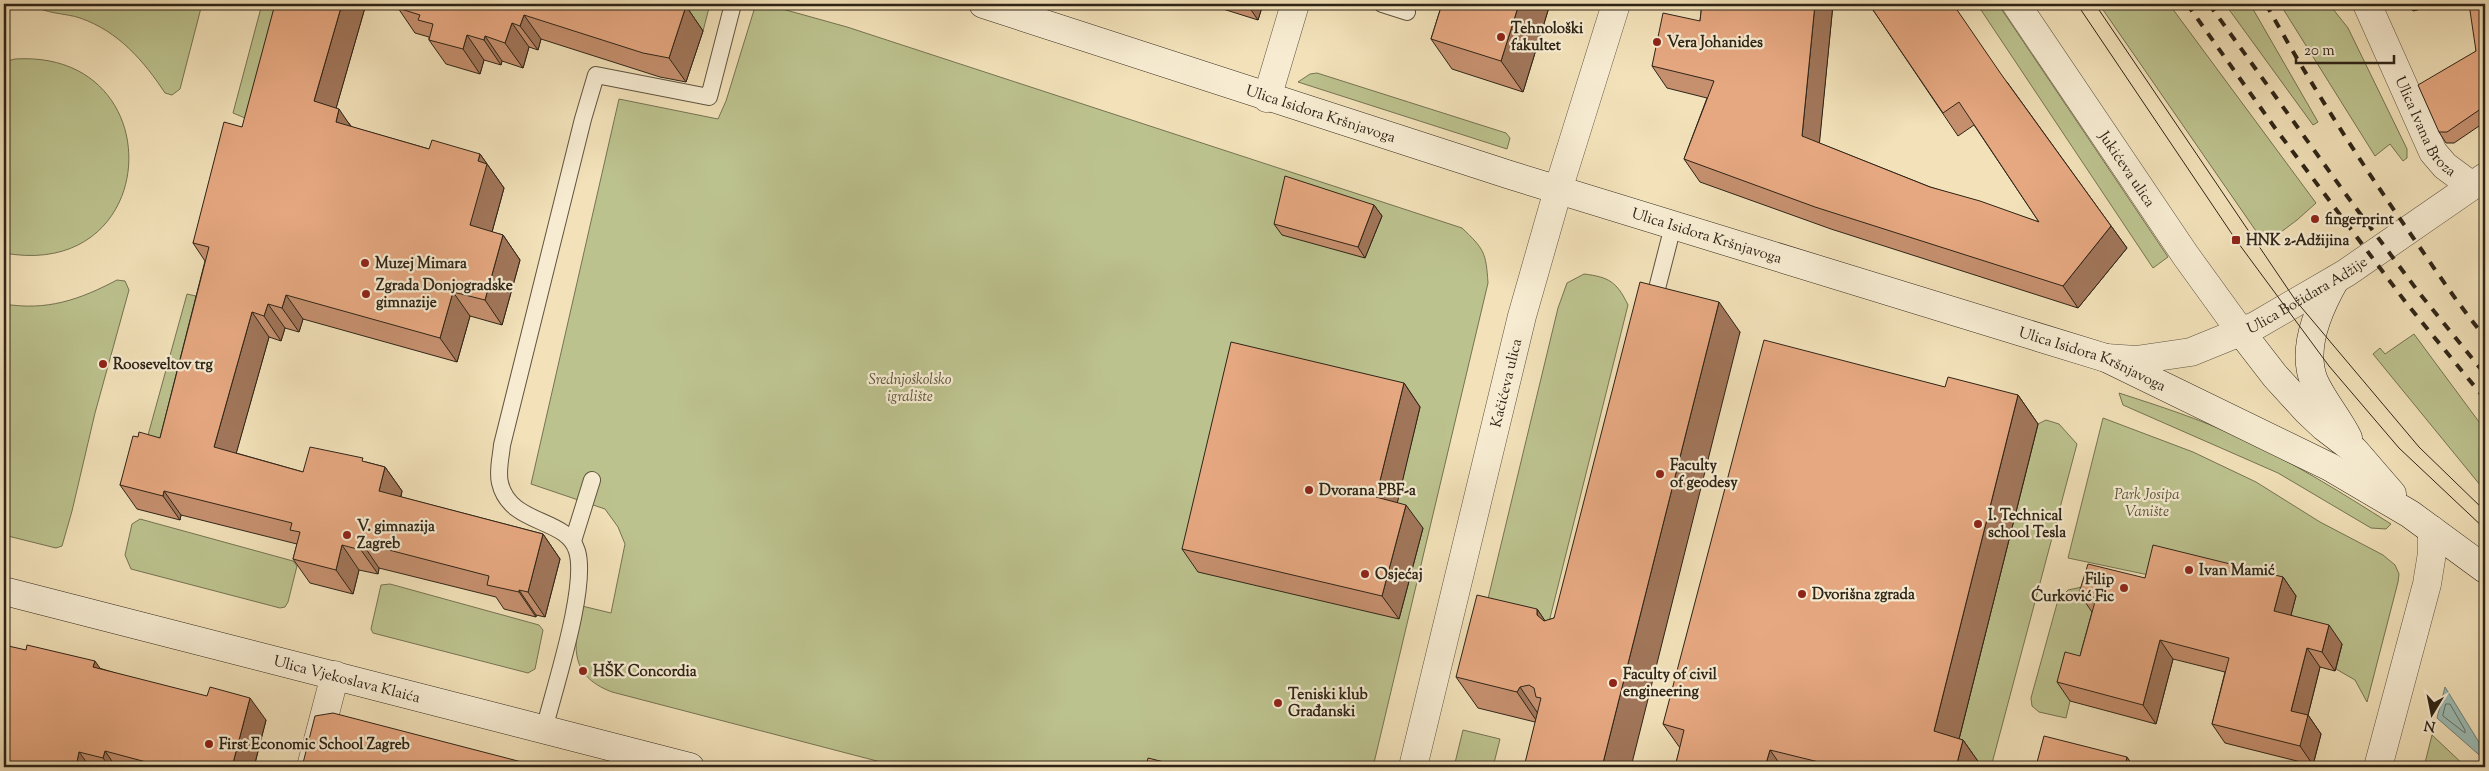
<svg xmlns="http://www.w3.org/2000/svg" width="2489" height="771" font-family="'Sorts Mill Goudy',serif">
  <style>
    .green { fill: #bcc28e; stroke: #757352 }
    .water { fill: #9cbcb5; stroke: #707f76 }
    .lines { fill: none; stroke-linecap: round; stroke-linejoin: round }
    .shore { stroke: #657066; stroke-width: 1 }
    .service-casing { stroke: #5f5340; stroke-width: 18 }
    .minor-casing { stroke: #5f5340; stroke-width: 29 }
    .tertiary-casing { stroke: #5f5340; stroke-width: 29 }
    .secondary-casing { stroke: #2e2417; stroke-width: 29 }
    .service { stroke: #f7ecd2; stroke-width: 16 }
    .minor { stroke: #f7ecd2; stroke-width: 28 }
    .tertiary { stroke: #f7ecd2; stroke-width: 28 }
    .secondary { stroke: #f7ecd2; stroke-width: 28 }
    .tram { stroke: #2e2417; stroke-width: 1 }
    .rail { stroke: #2e2417; stroke-width: 4; stroke-dasharray: 9 9; stroke-linecap: butt }
    .wall { fill: #c6906f; stroke: #2e2417 }
    .shaded-wall { fill: #a1765a; stroke: #2e2417 }
    .building { fill: #e6a881; stroke: #2e2417 }
    .poi-dot { fill: #8f2418; stroke: #f7ecd2; stroke-width: 2 }
    .labels { text-anchor: middle; stroke-width: 4.5; stroke-linejoin: round; paint-order: stroke }
    .poi-label { font-size: 15px; font-weight: bold; fill: #2e2417; stroke: #f7ecd2; text-anchor: start }
    .street-label { font-size: 15px; fill: #2e2417; stroke: #f7ecd2 }
    .park-label { font-size: 15px; font-style: italic; fill: #59533b; stroke: #f7ecd2 }
  </style>
  <rect width="100%" height="100%" fill="#f2e1b9"/>
  <filter id="stains"><feTurbulence type="fractalNoise" baseFrequency=".004" numOctaves="4"/><feColorMatrix values="0 0 0 0 .2 0 0 0 0 .09 0 0 0 0 .02 0 0 0 .5 -.17"/></filter>
  <radialGradient id="worn" r=".72"><stop offset=".6" stop-color="#630" stop-opacity="0"/><stop offset="1" stop-color="#630" stop-opacity=".3"/></radialGradient>
  <g class="green">
    <path d="M33,4h169l-22,85 -8,6 -7,-2c-21,-32 -47,-62 -85,-75 -14,-5 -37,-4 -47,-14z"/>
    <path d="M262,4h27l-44,114 -12,-5z"/>
    <path d="M609,4h101l-7,27z"/>
    <path d="M1977,4h21l170,253 -15,11z"/>
    <path d="M2099,4h70l147,199 -19,17 -32,24z"/>
    <path d="M2225,4h25l68,118 -5,3z"/>
    <path d="M2280,4h49l19,24 59,121v9l-4,3 -13,-17 -15,12z"/>
    <path d="M768,5l79,22 615,201c22,21 24,24 26,55l-115,484h-473l-288,-75c-45,-17 -38,-48 -30,-86l29,7 14,-69 -7,-17 -13,-18 -74,-25 88,-385 99,20 8,-18 28,-91z"/>
    <path d="M15,59c158,-10 149,223 -11,194v-191z"/>
    <path d="M1317,73l189,60 4,5 -3,11 -209,-67 12,-8z"/>
    <path d="M1584,274c25,3 33,8 44,31l-79,317 -63,-15 72,-299 9,-25z"/>
    <path d="M117,280l8,1 4,9 -34,123 -23,98 -10,35 -6,2 -52,-13v-231c43,7 75,-4 113,-24z"/>
    <path d="M187,294l9,2 -23,157 -28,-7z"/>
    <path d="M2414,334l71,96v61l-112,-137 7,-6 5,6z"/>
    <path d="M2119,393c40,13 81,26 119,44 53,24 104,56 153,87l-5,5 -15,-1 -93,-55 -155,-68z"/>
    <path d="M2103,418l90,34 63,30 64,40 63,33 12,10 4,9 -1,8 -31,120 -12,-22 -19,-11 6,-25 -179,-66 -95,-20z"/>
    <path d="M2046,420l13,4 18,20 -86,323h-12l-25,-8 84,-335z"/>
    <path d="M140,519l153,42 4,5 -9,36 -3,5 -5,1 -149,-39 -6,-14 7,-31z"/>
    <path d="M2101,583l8,33 -39,85 -4,17 -27,-6 -7,-6 -1,-8 27,-98 10,-10z"/>
    <path d="M390,584l149,41 4,5 -8,39 -7,4 -155,-40 -2,-4 10,-44z"/>
    <path d="M1463,730l37,9 -7,28h-39z"/>
    <path d="M2432,735l34,32h-42z"/>
  </g>
  <path class="water" d="M2445,687l40,65v8l-48,-42z"/>
  <g class="lines">
    <path class="shore" d="M2446,704h4l15,26v3l-22,-17z"/>
    <defs>
      <g id="service">
        <path d="M1382,4l25,8"/>
        <path d="M1652,308l21,-82"/>
        <path d="M573,541l19,-61"/>
        <path d="M544,730c10,-41 44,-143 33,-179 -10,-34 -67,-25 -77,-68 -3,-12 1,-26 2,-38l81,-326 13,-44 113,22 24,-93"/>
      </g>
      <g id="minor">
        <path id="s1" d="M2367,4l66,148 12,14 27,20"/>
        <path d="M1267,98l28,-94"/>
        <path d="M1558,190l58,-186"/>
        <path d="M311,767l24,-92"/>
        <path d="M2378,767l49,-183 5,-31v-23"/>
      </g>
      <g id="tertiary">
        <path id="s2" d="M2016,4l170,252 55,76"/>
        <path id="s3" d="M2106,358l30,2 55,-8 64,-26 91,-53 139,-96"/>
        <path id="s4" d="M1413,767l109,-451 36,-126"/>
      </g>
      <g id="secondary">
        <path id="s5" d="M983,4l527,171 596,183 224,109 80,47 75,55"/>
        <path d="M2335,280c-16,28 -34,69 -21,101 9,20 24,37 34,57"/>
        <path d="M2241,332l34,44 32,35 17,16 30,23 38,44"/>
        <path id="s6" d="M4,591l686,176"/>
      </g>
    </defs>
    <use href="#service" class="service-casing"/>
    <use href="#minor" class="minor-casing"/>
    <use href="#tertiary" class="tertiary-casing"/>
    <use href="#secondary" class="secondary-casing"/>
    <use href="#service" class="service"/>
    <use href="#minor" class="minor"/>
    <use href="#tertiary" class="tertiary"/>
    <use href="#secondary" class="secondary"/>
    <g class="tram">
      <path d="M2077,4l159,236 93,126 70,82 86,81"/>
      <path d="M2095,4l201,297 123,146 66,64"/>
    </g>
    <g class="rail">
      <path d="M2187,4l88,124 132,176 78,95"/>
      <path d="M2209,4l138,192 73,98 65,80"/>
      <path d="M2266,4c42,76 89,150 139,222 26,37 51,76 80,111"/>
    </g>
  </g>
  <g class="wall">
    <path d="M366,4l-30,104 16,19 77,22 51,5 24,34 -12,44 11,3 17,25 -18,65 -32,-9 -13,46 -154,-43 -4,13 -14,-4 -4,13 -12,-4 -33,116 67,19 63,-10 19,5 17,24 -1,6 142,37 17,25 -15,58 -9,-2v2l-32,-8 -8,-12 -117,-29 -1,6 -19,-4 -6,24 -43,-11 -17,-24 4,-15 -116,-29 -1,5 -43,-11 -17,-24 18,-48 22,1 45,-177 -12,-18 49,-116z"/>
    <path d="M1207,4h56l-5,16z"/>
    <path d="M1442,4h108l-27,88 -71,-23 -21,-30z"/>
    <path d="M1702,4h131l-14,139 111,44 109,35 -65,-97 -16,11 -89,-132 138,78 120,166 -49,60 -247,-79 -131,-47 -16,-23 23,-61 -40,-10 -15,-22 48,-45z"/>
    <path d="M2408,4h34l-29,7z"/>
    <path d="M2485,4v118l-31,21h-8l-7,-11 37,-81z"/>
    <path d="M686,6l17,25 -17,51 -26,-5 -119,-38 -3,11 -9,-3 -6,21 -21,-7 -1,4 -17,-5 -4,14 -34,-10 -17,-24v-3l-14,-4 -17,-25z"/>
    <path d="M1374,205l8,11 -17,42 -83,-23 -8,-11z"/>
    <path d="M1740,332l-205,390 -57,-14 -22,-31 81,-68 8,12 9,-3z"/>
    <path d="M1404,383l16,24 -23,95 26,26 -24,91 -201,-47 -16,-23z"/>
    <path d="M1945,387l73,8 20,29 -79,315 4,1 19,27h-307l5,-19 -17,-24z"/>
    <path d="M2283,577l13,19 -5,19 51,29 -7,27 -15,-4 -12,48 13,19 -8,31 -88,-22 -13,-19 13,-52 -52,-13 -17,65 -86,-23 -13,-19 23,-26 12,-44 -13,-19 66,-15z"/>
    <path d="M99,668l167,52 -12,47h-250z"/>
  </g>
  <g class="shaded-wall">
    <path d="M342,4h24l-35,122 -17,-25z"/>
    <path d="M1247,4h16l-5,16z"/>
    <path d="M1519,4h31l-27,88 -22,-31z"/>
    <path d="M1815,4h18l-15,154 -16,-22z"/>
    <path d="M686,6l17,25 -17,51 -17,-24z"/>
    <path d="M524,15l17,24 -3,11 -18,-24z"/>
    <path d="M512,23l17,24 -6,21 -18,-25z"/>
    <path d="M467,35l17,25 -4,14 -17,-25z"/>
    <path d="M485,36l17,25 -1,4 -17,-25z"/>
    <path d="M339,109l17,25 -20,-12z"/>
    <path d="M480,154l24,34 -17,62 -17,-25 8,-64z"/>
    <path d="M1374,205l8,11 -17,42 -7,-11z"/>
    <path d="M2111,226l16,22 -49,60 -15,-22z"/>
    <path d="M503,235l17,25 -18,65 -17,-25z"/>
    <path d="M453,292l17,24 -13,46 -17,-24z"/>
    <path d="M286,295l17,24 -4,13 -17,-24z"/>
    <path d="M1719,302l21,30 -109,435h-29z"/>
    <path d="M268,304l17,24 -4,13 -17,-25z"/>
    <path d="M252,312l17,25 -38,135 -17,-25z"/>
    <path d="M1404,383l16,24 -27,114 -17,-24z"/>
    <path d="M2018,395l20,29 -84,335 -20,-28z"/>
    <path d="M385,467l17,24 -6,24 -17,-24z"/>
    <path d="M164,491l17,24 -1,5 -17,-24z"/>
    <path d="M1406,505l17,23 -24,91 -17,-23z"/>
    <path d="M543,534l17,25 -15,58 -17,-25z"/>
    <path d="M362,543l17,25 -1,6 -17,-24z"/>
    <path d="M342,545l17,25 -6,24 -17,-24z"/>
    <path d="M2283,577l13,19 -9,34 -13,-19z"/>
    <path d="M519,590l17,25v2l-17,-25z"/>
    <path d="M1537,609l21,31 -21,-25z"/>
    <path d="M2329,625l13,19 -7,27 -13,-19z"/>
    <path d="M2160,640l13,19 -17,65 -13,-19z"/>
    <path d="M2307,648l13,19 -12,48 13,19 -8,31 -13,-19 -9,-35z"/>
    <path d="M95,661l16,23 -18,-17z"/>
    <path d="M1520,687l21,31 -3,5 -21,-31z"/>
    <path d="M250,698l16,22 -12,47h-22z"/>
    <path d="M1963,740l19,27h-26z"/>
    <path d="M1770,750l12,17h-17z"/>
    <path d="M105,751l11,16h-6l-7,-9z"/>
    <path d="M79,752l11,15h-14z"/>
    <path d="M2127,757l7,10h-9z"/>
  </g>
  <g class="building">
    <path d="M275,4h67l-28,97 25,8 -3,13 93,27 3,-9 48,14 -2,7 9,3 -17,61 33,10 -18,65 -32,-8 -13,46 -154,-43 -4,13 -14,-4 -4,12 -12,-4 -38,135 89,25 7,-25 53,11 -1,3 23,6 -6,24 164,43 -15,58 -9,-2v2l-32,-7 2,-9 -127,-33 -1,7 -19,-5 -6,25 -43,-11 7,-27 -10,-2 2,-7 -128,-32 -1,5 -43,-11 13,-49 5,1 1,-5 21,6 49,-191 -16,-4 31,-121 18,5z"/>
    <path d="M399,4h278l9,2 -17,52 -26,-5 -119,-38 -4,11 -8,-3 -7,20 -20,-7 -1,4 -17,-5 -4,14 -34,-9 4,-16 -15,-4 2,-5 -22,-7z"/>
    <path d="M1442,4h77l-18,57 -70,-22z"/>
    <path d="M1702,4h113l-13,132 128,51 50,14 59,21 -80,-120 -16,11 -74,-109h84l48,70 110,152 -48,60 -248,-79 -131,-48 30,-78 -62,-15 11,-53 37,8z"/>
    <path d="M2469,4h16v102l-38,26h-8l-21,-47 58,-34z"/>
    <path d="M1285,176l89,29 -16,42 -84,-23z"/>
    <path d="M1640,282l79,20 -117,465h-78l17,-69 -5,-1 -2,-9 -5,-3 -9,2 -3,5 -61,-15 21,-82 60,14v6l7,6 10,-3z"/>
    <path d="M1764,340l181,47 3,-10 70,18 -84,336 29,9 -7,27h-122l1,-1 -65,-16 -5,17h-90l9,-37 -21,-6z"/>
    <path d="M1231,342l173,41 -28,114 30,8 -24,91 -200,-47z"/>
    <path d="M2153,545l130,32 -9,34 55,14 -7,27 -15,-4 -16,63 17,4 -8,31 -88,-22 17,-66 -69,-18 -17,65 -86,-23 8,-30 15,4 16,-58 -17,-5 9,-29 57,14z"/>
    <path d="M4,645l22,5 1,-5 68,16 -2,6 114,29 3,-9 40,11 -18,69h-67l-60,-16 -2,7 -24,-6 -3,15h-72z"/>
    <path d="M333,713l208,54h-239l13,-51z"/>
    <path d="M2044,736l83,21 -2,10h-84l-5,-1z"/>
    <path d="M1148,758l36,9h-38z"/>
    <path d="M2386,762l20,5h-21z"/>
    <path d="M2194,765l8,2h-9z"/>
  </g>
  <g class="poi-dot">
    <circle cx="1501" cy="37" r="5"/>
    <circle cx="1657" cy="42" r="5"/>
    <circle cx="2315" cy="219" r="5"/>
    <rect x="2231" y="235" width="10" height="10" rx="2.5"/>
    <circle cx="365" cy="263" r="5"/>
    <circle cx="366" cy="294" r="5"/>
    <circle cx="103" cy="364" r="5"/>
    <circle cx="1660" cy="474" r="5"/>
    <circle cx="1309" cy="490" r="5"/>
    <circle cx="1978" cy="524" r="5"/>
    <circle cx="347" cy="535" r="5"/>
    <circle cx="2189" cy="570" r="5"/>
    <circle cx="1365" cy="574" r="5"/>
    <circle cx="2124" cy="588" r="5"/>
    <circle cx="1802" cy="594" r="5"/>
    <circle cx="583" cy="671" r="5"/>
    <circle cx="1613" cy="683" r="5"/>
    <circle cx="1278" cy="703" r="5"/>
    <circle cx="209" cy="744" r="5"/>
  </g>
  <g class="labels">
    <g class="poi-label">
      <text x="1511" y="33">Tehnološki<tspan x="1511" dy="17">fakultet</tspan></text>
      <text x="1667" y="47">Vera Johanides</text>
      <text x="2325" y="224">fingerprint</text>
      <text x="2246" y="245">HNK 2-Adžijina</text>
      <text x="375" y="268">Muzej Mimara</text>
      <text x="376" y="290">Zgrada Donjogradske<tspan x="376" dy="17">gimnazije</tspan></text>
      <text x="113" y="369">Rooseveltov trg</text>
      <text x="1670" y="470">Faculty<tspan x="1670" dy="17">of geodesy</tspan></text>
      <text x="1319" y="495">Dvorana PBF-a</text>
      <text x="1988" y="520">I. Technical<tspan x="1988" dy="17">school Tesla</tspan></text>
      <text x="357" y="531">V. gimnazija<tspan x="357" dy="17">Zagreb</tspan></text>
      <text x="2199" y="575">Ivan Mamić</text>
      <text x="1375" y="579">Osjećaj</text>
      <text x="2114" y="584" text-anchor="end">Filip<tspan x="2114" dy="17">Ćurković Fic</tspan></text>
      <text x="1812" y="599">Dvorišna zgrada</text>
      <text x="593" y="676">HŠK Concordia</text>
      <text x="1623" y="679">Faculty of civil<tspan x="1623" dy="17">engineering</tspan></text>
      <text x="1288" y="699">Teniski klub<tspan x="1288" dy="17">Građanski</tspan></text>
      <text x="219" y="749">First Economic School Zagreb</text>
    </g>
    <g class="street-label">
      <text dy="5" stroke="none"><textPath href="#s5" startOffset="355">Ulica Isidora Kršnjavoga</textPath></text>
      <text dy="5" stroke="none"><textPath href="#s1" startOffset="136">Ulica Ivana Broza</textPath></text>
      <text dy="5" stroke="none"><textPath href="#s2" startOffset="199">Jukićeva ulica</textPath></text>
      <text dy="5" stroke="none"><textPath href="#s5" startOffset="760">Ulica Isidora Kršnjavoga</textPath></text>
      <text dy="5" stroke="none"><textPath href="#s3" startOffset="215">Ulica Božidara Adžije</textPath></text>
      <text dy="5" stroke="none"><textPath href="#s5" startOffset="1165">Ulica Isidora Kršnjavoga</textPath></text>
      <text dy="5" stroke="none"><textPath href="#s4" startOffset="395">Kačićeva ulica</textPath></text>
      <text dy="5" stroke="none"><textPath href="#s6" startOffset="354">Ulica Vjekoslava Klaića</textPath></text>
    </g>
    <g class="park-label">
      <text x="910" y="384">Srednjoškolsko<tspan x="910" dy="17">igralište</tspan></text>
      <text x="2147" y="499">Park Josipa<tspan x="2147" dy="17">Vanište</tspan></text>
    </g>
  </g>
  <rect width="2489" height="771" fill="none" stroke="#f2e1b9" stroke-width="20"/>
  <rect x="5" y="5" width="2479" height="761" fill="none" stroke="#2e2417" stroke-width="2.5"/>
  <rect x="10" y="10" width="2469" height="751" fill="none" stroke="#2e2417"/>
  <g transform="translate(2432 714) rotate(190)" stroke="#f7ecd2" stroke-width="4" paint-order="stroke">
  <path d="M0-4L9 19L0 12L-9 19Z" fill="#2e2417"/>
  <text y="-8" font-size="14" font-weight="bold" text-anchor="middle" fill="#2e2417">N</text>
  </g>
  <path d="M2296 55v8h98v-8" fill="none" stroke="#2e2417" stroke-width="2.5"/>
  <text x="2304" y="55" font-size="15" fill="#2e2417" stroke="#f7ecd2" stroke-width="4" paint-order="stroke">20 m</text>
  <rect width="100%" height="100%" filter="url(#stains)"/>
  <rect width="100%" height="100%" fill="url(#worn)"/>
</svg>
